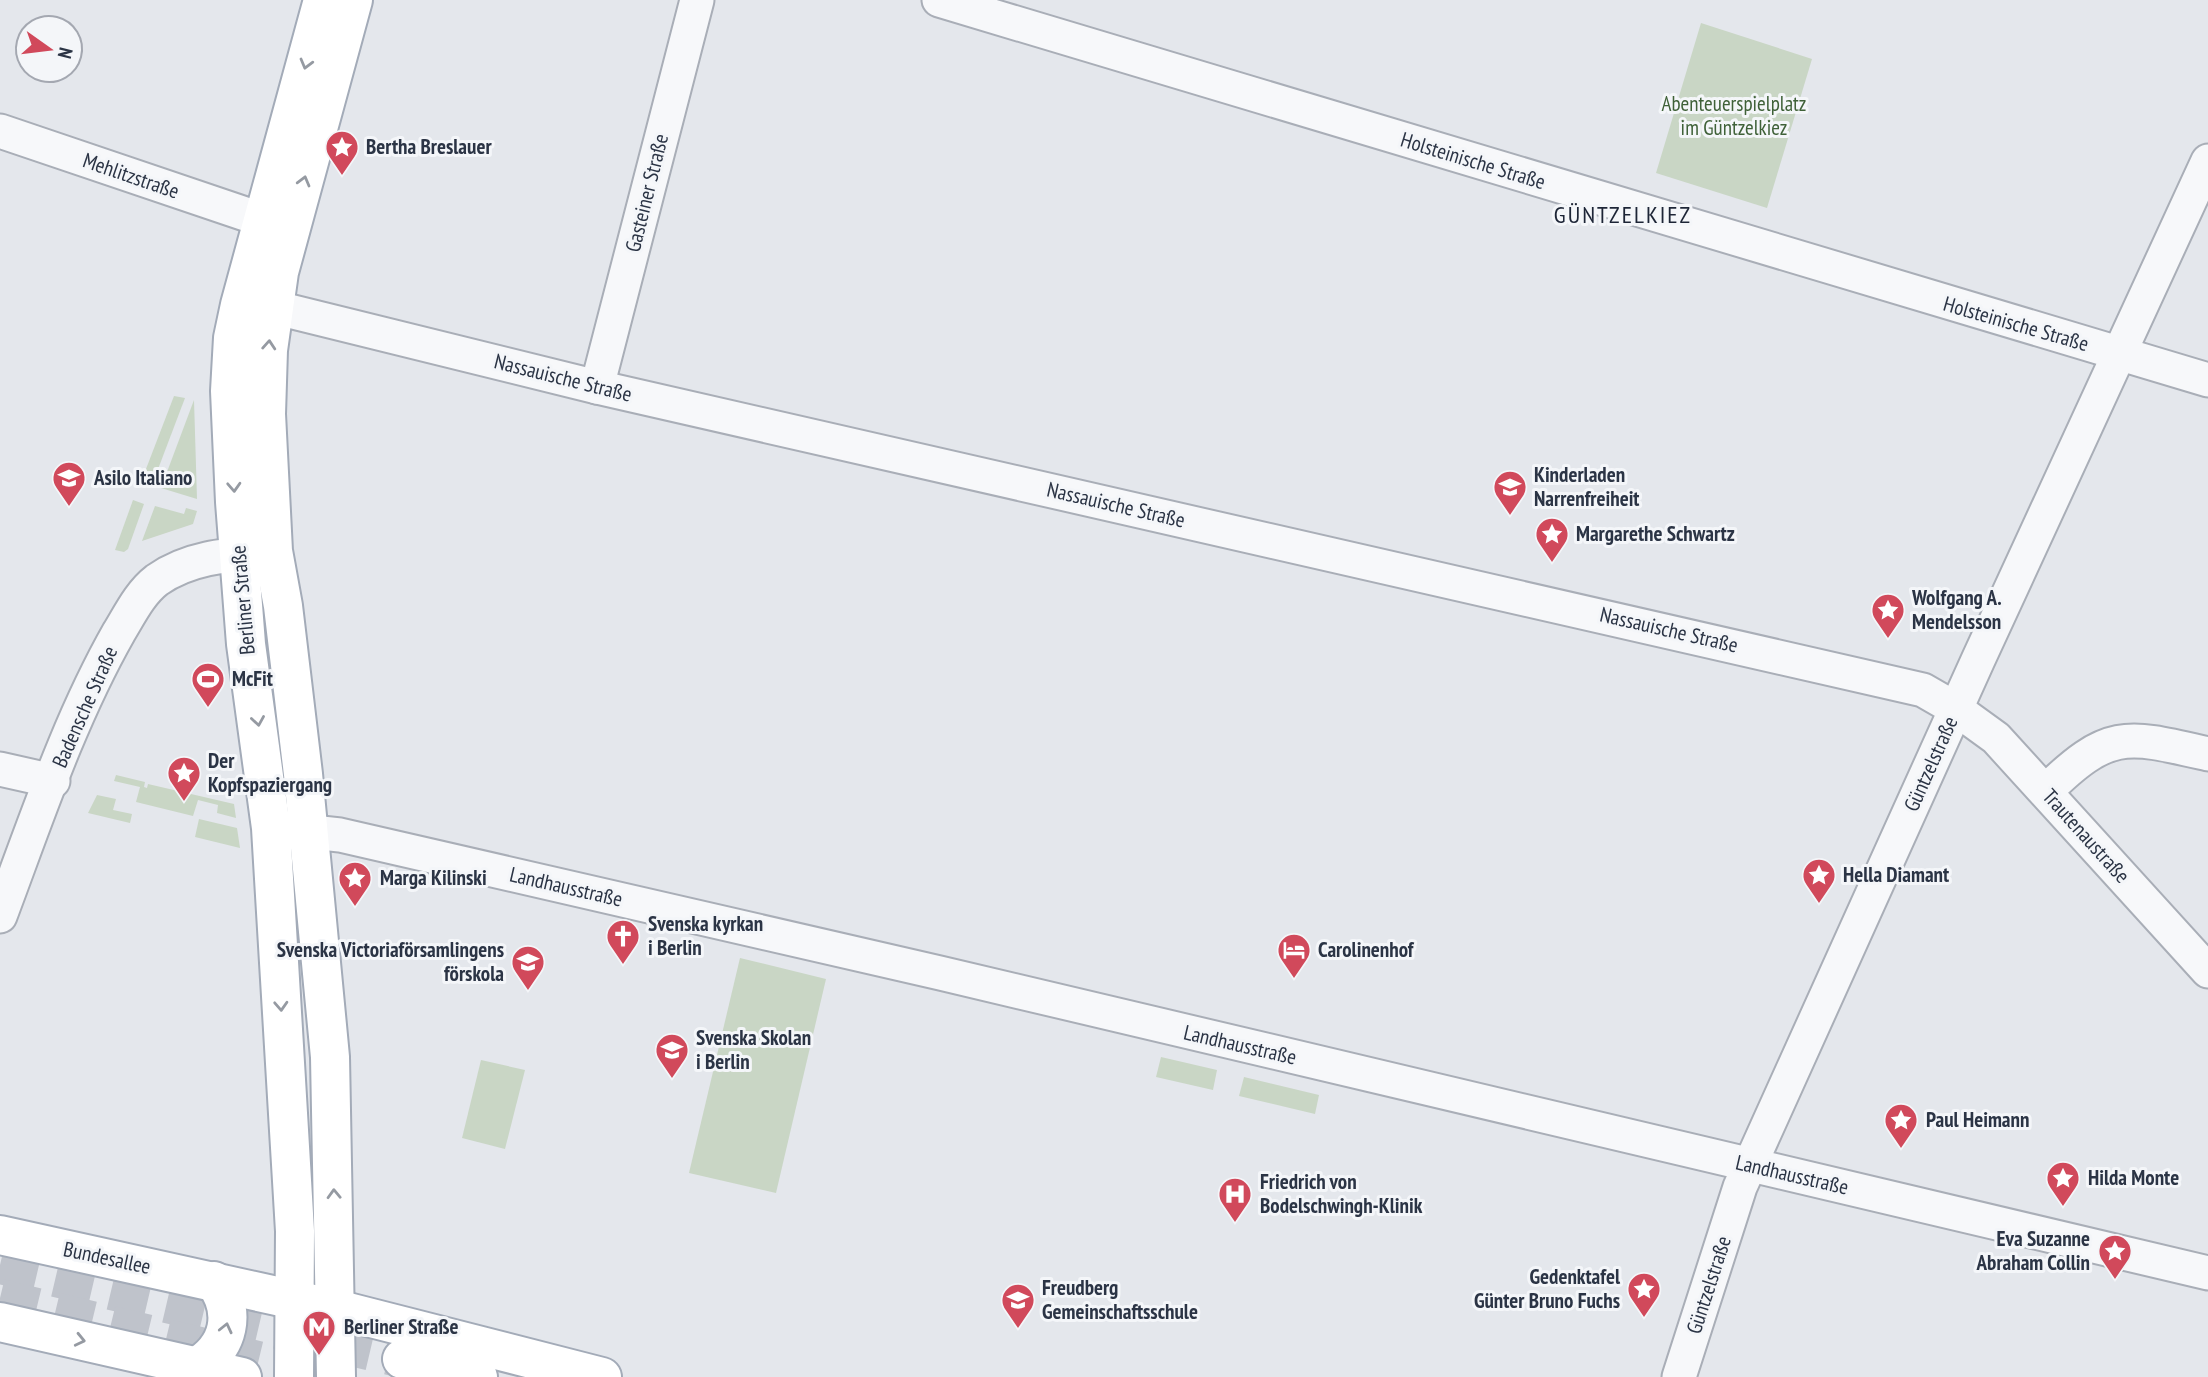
<svg xmlns="http://www.w3.org/2000/svg" width="2208" height="1377" font-family="'PT Sans Narrow',sans-serif">
  <style>
    .green { fill: #c9d6c5 }
    .lines { fill: none; stroke-linecap: round; stroke-linejoin: round }
    .major-tunnel { stroke: #bfc3cb; stroke-width: 38; stroke-dasharray: 38 19; stroke-linecap: butt }
    .minor-casing { stroke: #a9aeb7; stroke-width: 37 }
    .major-casing { stroke: #a3abb8; stroke-width: 42 }
    .minor { stroke: #f7f8fa; stroke-width: 33 }
    .major { stroke: #fff; stroke-width: 38 }
    .oneway { stroke: #959aa2 }
    .labels { text-anchor: middle; stroke-width: 6; stroke-linejoin: round; paint-order: stroke }
    .park-label { font-size: 21px; fill: #3f6138; stroke: #f4f6f9 }
    .poi-label { font-size: 21px; font-weight: bold; fill: #2b3445; stroke: #f4f6f9; text-anchor: start }
    .street-label { font-size: 21px; fill: #2b3445; stroke: #f4f6f9 }
    .quarter-label { font-size: 24px; letter-spacing: 2px; fill: #1d2536; stroke: #f4f6f9 }
  </style>
  <rect width="100%" height="100%" fill="#e4e7ec"/>
  <g class="green">
    <path d="M1701,23l111,36 -45,149 -111,-35z"/>
    <path d="M174,396l11,2 -33,87 -11,-3z"/>
    <path d="M194,400l3,99 -36,-11z"/>
    <path d="M133,500l11,4 -16,45 -4,3 -9,-2z"/>
    <path d="M155,506l29,8 2,-6 11,3 -4,13 -51,17z"/>
    <path d="M116,775l29,7 -1,5 3,1 1,-4 86,20 2,14 -19,-5 1,-8 -20,-5 -5,16 -57,-14 4,-15 -26,-6z"/>
    <path d="M97,795l19,4 -3,11 19,4 -2,9 -42,-10z"/>
    <path d="M199,819l38,9 3,20 -45,-11z"/>
    <path d="M740,958l86,21 -50,214 -87,-20z"/>
    <path d="M1161,1057l56,13 -4,20 -57,-13z"/>
    <path d="M481,1060l44,10 -20,79 -43,-11z"/>
    <path d="M1244,1077l75,18 -4,19 -76,-18z"/>
  </g>
  <g class="lines">
    <g class="major-tunnel">
      <path d="M0,1265l402,94"/>
      <path d="M0,1298l329,79"/>
    </g>
    <defs>
      <g id="minor">
        <path d="M939,0l1269,380"/>
        <path d="M0,131l263,89"/>
        <path d="M273,307l324,80 1326,303 33,19 40,29 212,233"/>
        <path d="M597,387l100,-387"/>
        <path d="M0,769l53,12"/>
        <path d="M2046,791c63,-62 80,-56 162,-37"/>
        <path d="M284,829l56,6 600,138 1268,300"/>
        <path d="M0,916c36,-96 69,-196 119,-284 11,-18 21,-39 38,-52 31,-22 68,-25 106,-28"/>
        <path d="M1679,1377l61,-190 238,-527 230,-499"/>
      </g>
      <g id="major">
        <path d="M0,1235l336,74 266,68"/>
        <path d="M0,1322l242,55"/>
        <path d="M402,1359l76,18"/>
        <path d="M196,1367c34,-20 41,-55 18,-86"/>
        <path d="M294,1377l1,-146 -24,-403 -25,-184 -11,-142 -5,-111 3,-53 7,-33 83,-305"/>
        <path d="M336,1377l-6,-320 -27,-283 -20,-168 -10,-55 -7,-137 2,-64 11,-78 74,-272"/>
      </g>
    </defs>
    <use href="#minor" class="minor-casing"/>
    <use href="#major" class="major-casing"/>
    <use href="#minor" class="minor"/>
    <use href="#major" class="major"/>
  </g>
  <defs><path id="oneway-chevron" d="M-2-3.5L2.5 0L-2 3.5" fill="none" stroke-width="1.6" stroke-linecap="round" stroke-linejoin="round" transform="scale(1.75)"/></defs>
  <g class="oneway">
    <use href="#oneway-chevron" transform="translate(306 64) rotate(105)"/>
    <use href="#oneway-chevron" transform="translate(304 181) rotate(-75)"/>
    <use href="#oneway-chevron" transform="translate(269 345) rotate(-86)"/>
    <use href="#oneway-chevron" transform="translate(234 487) rotate(87)"/>
    <use href="#oneway-chevron" transform="translate(258 721) rotate(81)"/>
    <use href="#oneway-chevron" transform="translate(281 1006) rotate(87)"/>
    <use href="#oneway-chevron" transform="translate(334 1194) rotate(-92)"/>
    <use href="#oneway-chevron" transform="translate(226 1328) rotate(-77)"/>
    <use href="#oneway-chevron" transform="translate(80 1340) rotate(13)"/>
  </g>
  <defs>
    <symbol id="sight-pin" viewBox="-11 -11 22 30"><path d="M0 17L-7.5 6A9.5 9.5 0 1 1 7.5 6Z" fill="#d1495b" stroke="#f4f6f9"/><path d="M0-6L1.8-2.2L6-1.7L2.9 1.2L3.7 5.4L0 3.3L-3.7 5.4L-2.9 1.2L-6-1.7L-1.8-2.2Z" fill="#fff"/></symbol>
    <symbol id="school-pin" viewBox="-11 -11 22 30"><path d="M0 17L-7.5 6A9.5 9.5 0 1 1 7.5 6Z" fill="#d1495b" stroke="#f4f6f9"/><path d="M0-5L7-2L0 1L-7-2ZM-4 1L0 2.5L4 1V4Q0 6-4 4Z" fill="#fff"/></symbol>
    <symbol id="stadium-pin" viewBox="-11 -11 22 30"><path d="M0 17L-7.5 6A9.5 9.5 0 1 1 7.5 6Z" fill="#d1495b" stroke="#f4f6f9"/><path d="M0-5a6.5 5 0 1 0 0 10a6.5 5 0 1 0 0-10ZM-3.5-1.8h7v3.6h-7Z" fill="#fff"/></symbol>
    <symbol id="church-pin" viewBox="-11 -11 22 30"><path d="M0 17L-7.5 6A9.5 9.5 0 1 1 7.5 6Z" fill="#d1495b" stroke="#f4f6f9"/><path d="M-1.2-6h2.4v3.5h3.3v2.4h-3.3V6h-2.4V-.1h-3.3v-2.4h3.3Z" fill="#fff"/></symbol>
    <symbol id="hotel-pin" viewBox="-11 -11 22 30"><path d="M0 17L-7.5 6A9.5 9.5 0 1 1 7.5 6Z" fill="#d1495b" stroke="#f4f6f9"/><path d="M-6-4.5h1.5V1H6V5H4.5V3h-9V5H-6ZM-4 0a1.8 1.8 0 1 1 3.6 0ZM.5 0V-2.5h3Q6-2.5 6 0Z" fill="#fff"/></symbol>
    <symbol id="hospital-pin" viewBox="-11 -11 22 30"><path d="M0 17L-7.5 6A9.5 9.5 0 1 1 7.5 6Z" fill="#d1495b" stroke="#f4f6f9"/><path d="M-5-5h3v3.5h4V-5h3V5h-3V1.5h-4V5h-3Z" fill="#fff"/></symbol>
    <symbol id="metro-pin" viewBox="-11 -11 22 30"><path d="M0 17L-7.5 6A9.5 9.5 0 1 1 7.5 6Z" fill="#d1495b" stroke="#f4f6f9"/><path d="M-5.5 5V-5H-3L0 0L3-5H5.5V5H3V-.5L0 4L-3-.5V5Z" fill="#fff"/></symbol>
  </defs>
  <g fill-rule="evenodd">
    <use href="#sight-pin" x="323" y="128" width="38" height="52"/>
    <use href="#school-pin" x="50" y="459" width="38" height="52"/>
    <use href="#school-pin" x="1491" y="468" width="38" height="52"/>
    <use href="#sight-pin" x="1533" y="515" width="38" height="52"/>
    <use href="#sight-pin" x="1869" y="591" width="38" height="52"/>
    <use href="#stadium-pin" x="189" y="660" width="38" height="52"/>
    <use href="#sight-pin" x="165" y="754" width="38" height="52"/>
    <use href="#sight-pin" x="1800" y="856" width="38" height="52"/>
    <use href="#sight-pin" x="336" y="859" width="38" height="52"/>
    <use href="#church-pin" x="604" y="917" width="38" height="52"/>
    <use href="#hotel-pin" x="1275" y="931" width="38" height="52"/>
    <use href="#school-pin" x="509" y="943" width="38" height="52"/>
    <use href="#school-pin" x="653" y="1031" width="38" height="52"/>
    <use href="#sight-pin" x="1882" y="1101" width="38" height="52"/>
    <use href="#sight-pin" x="2044" y="1159" width="38" height="52"/>
    <use href="#hospital-pin" x="1216" y="1175" width="38" height="52"/>
    <use href="#sight-pin" x="2096" y="1232" width="38" height="52"/>
    <use href="#sight-pin" x="1625" y="1270" width="38" height="52"/>
    <use href="#school-pin" x="999" y="1281" width="38" height="52"/>
    <use href="#metro-pin" x="300" y="1308" width="38" height="52"/>
  </g>
  <g class="labels">
    <g class="park-label">
      <text x="1734" y="111">Abenteuerspielplatz<tspan x="1734" dy="24">im Güntzelkiez</tspan></text>
    </g>
    <g class="poi-label">
      <text x="366" y="154">Bertha Breslauer</text>
      <text x="1534" y="482">Kinderladen<tspan x="1534" dy="24">Narrenfreiheit</tspan></text>
      <text x="94" y="485">Asilo Italiano</text>
      <text x="1576" y="541">Margarethe Schwartz</text>
      <text x="1912" y="605">Wolfgang A.<tspan x="1912" dy="24">Mendelsson</tspan></text>
      <text x="232" y="686">McFit</text>
      <text x="208" y="768">Der<tspan x="208" dy="24">Kopfspaziergang</tspan></text>
      <text x="1843" y="882">Hella Diamant</text>
      <text x="380" y="885">Marga Kilinski</text>
      <text x="648" y="931">Svenska kyrkan<tspan x="648" dy="24">i Berlin</tspan></text>
      <text x="504" y="957" text-anchor="end">Svenska Victoriaförsamlingens<tspan x="504" dy="24">förskola</tspan></text>
      <text x="1318" y="957">Carolinenhof</text>
      <text x="696" y="1045">Svenska Skolan<tspan x="696" dy="24">i Berlin</tspan></text>
      <text x="1926" y="1127">Paul Heimann</text>
      <text x="2088" y="1185">Hilda Monte</text>
      <text x="1260" y="1189">Friedrich von<tspan x="1260" dy="24">Bodelschwingh-Klinik</tspan></text>
      <text x="2090" y="1246" text-anchor="end">Eva Suzanne<tspan x="2090" dy="24">Abraham Collin</tspan></text>
      <text x="1620" y="1284" text-anchor="end">Gedenktafel<tspan x="1620" dy="24">Günter Bruno Fuchs</tspan></text>
      <text x="1042" y="1295">Freudberg<tspan x="1042" dy="24">Gemeinschaftsschule</tspan></text>
      <text x="344" y="1334">Berliner Straße</text>
    </g>
    <g class="street-label">
      <text transform="translate(1473 161) rotate(17)" y="7">Holsteinische Straße</text>
      <text transform="translate(131 176) rotate(19)" y="7">Mehlitzstraße</text>
      <text transform="translate(647 193) rotate(-76)" y="7">Gasteiner Straße</text>
      <text transform="translate(2016 324) rotate(16)" y="7">Holsteinische Straße</text>
      <text transform="translate(563 378) rotate(14)" y="7">Nassauische Straße</text>
      <text transform="translate(1116 505) rotate(13)" y="7">Nassauische Straße</text>
      <text transform="translate(243 600) rotate(-95)" y="7">Berliner Straße</text>
      <text transform="translate(1669 630) rotate(13)" y="7">Nassauische Straße</text>
      <text transform="translate(85 707) rotate(-66)" y="7">Badensche Straße</text>
      <text transform="translate(1931 764) rotate(-66)" y="7">Güntzelstraße</text>
      <text transform="translate(2086 836) rotate(48)" y="7">Trautenaustraße</text>
      <text transform="translate(566 887) rotate(13)" y="7">Landhausstraße</text>
      <text transform="translate(1240 1045) rotate(13)" y="7">Landhausstraße</text>
      <text transform="translate(1792 1175) rotate(13)" y="7">Landhausstraße</text>
      <text transform="translate(107 1258) rotate(12)" y="7">Bundesallee</text>
      <text transform="translate(1709 1285) rotate(-72)" y="7">Güntzelstraße</text>
    </g>
    <g class="quarter-label">
      <text x="1623" y="223">GÜNTZELKIEZ</text>
    </g>
  </g>
  <g transform="translate(49 49) rotate(104)"><circle r="33" fill="#f4f6f9" stroke="#a4a8b1" stroke-width="2"/>
  <path d="M0-5L12 26L0 18L-12 26Z" fill="#d1495b"/>
  <text y="-10" font-size="19" font-weight="bold" text-anchor="middle" fill="#2b3445">N</text>
  </g>
</svg>
